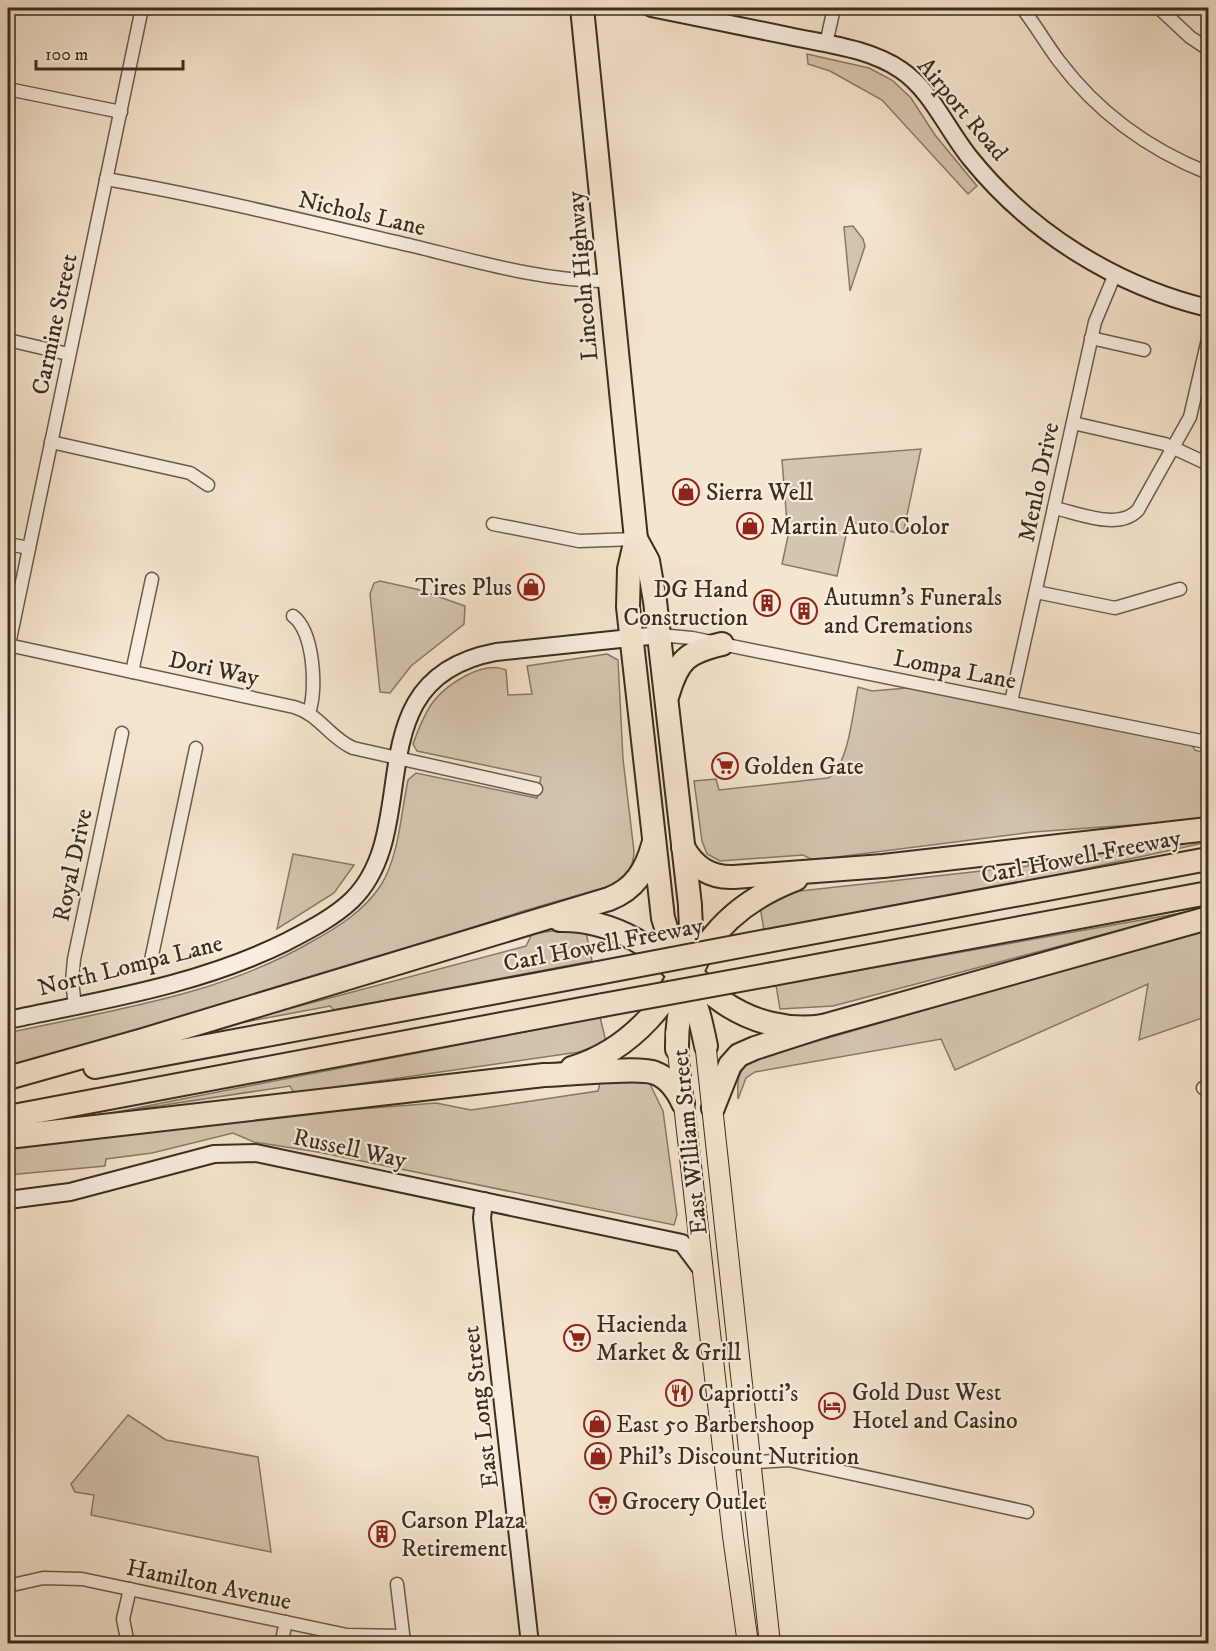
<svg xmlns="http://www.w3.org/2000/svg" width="1216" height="1651" font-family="'IM FELL DW Pica',serif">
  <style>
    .green { fill: #d5c5b0; stroke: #887966; stroke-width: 1.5 }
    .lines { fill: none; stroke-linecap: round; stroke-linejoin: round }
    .street-casing { stroke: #6a5b48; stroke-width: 15 }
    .secondary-casing { stroke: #3b2d1c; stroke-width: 20 }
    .primary-casing { stroke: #3b2d1c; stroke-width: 22 }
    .highway-casing { stroke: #3b2d1c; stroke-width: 26 }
    .street { stroke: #f8eddf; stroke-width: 12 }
    .secondary { stroke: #f8eddf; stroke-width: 16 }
    .primary { stroke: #f5e4ce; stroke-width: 20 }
    .highway { stroke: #f5e4ce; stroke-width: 22 }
    .highway-bridge-casing { stroke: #3b2d1c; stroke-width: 26; stroke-linecap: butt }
    .highway-bridge { stroke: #f5e4ce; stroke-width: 22 }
    .labels { text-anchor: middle; stroke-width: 4.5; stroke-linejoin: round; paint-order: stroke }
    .street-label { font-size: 24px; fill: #3b2d1c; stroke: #f8eddf }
    .poi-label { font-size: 24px; fill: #3b2d1c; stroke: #f8eddf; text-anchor: start }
  </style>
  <rect width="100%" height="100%" fill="#f5e4ce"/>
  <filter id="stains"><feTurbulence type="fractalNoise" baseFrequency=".00333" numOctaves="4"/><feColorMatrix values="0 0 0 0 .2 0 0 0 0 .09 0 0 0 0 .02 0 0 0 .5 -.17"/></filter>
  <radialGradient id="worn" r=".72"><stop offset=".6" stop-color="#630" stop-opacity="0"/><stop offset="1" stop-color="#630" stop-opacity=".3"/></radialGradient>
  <g class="green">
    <path d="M807,54l62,14 23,12 19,18 24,37 42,51 -9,8 -86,-94 -52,-29 -22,-7z"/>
    <path d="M853,226l10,13 2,7 -15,45 -6,-64z"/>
    <path d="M921,449l-18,85 -54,-12 -12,54 -55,-12 6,-28 -6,-76z"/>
    <path d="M380,581l40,9 45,16 -1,18 -53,42 -21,27 -10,-1 -10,-98 4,-11z"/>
    <path d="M607,654l11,6 5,99 11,92c0,14 -8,26 -20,34l-91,26 -216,71 -299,85v-34c103,-23 210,-37 303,-91 26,-14 53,-31 70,-57 18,-29 20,-72 27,-105l8,-7 121,25 4,-21 -124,-26 -4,-7c5,-14 11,-30 20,-42 14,-18 50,-42 73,-32l2,25 24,-1 -5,-28z"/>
    <path d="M858,687l14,4 47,-4 272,57 4,6 13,4v27l-7,39 -168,12 -220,28 -10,-5 -83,6 -13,-7 -5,-13 -8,-60 22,-2 3,11 109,-12c21,-12 25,-68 30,-91z"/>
    <path d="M1177,841l31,1 -142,31 -302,57 -4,-23 31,-15 237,-26 2,-7z"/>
    <path d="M293,854l61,11 -20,28 -57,36z"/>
    <path d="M1192,911l-359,95 -53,3 -4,-24z"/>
    <path d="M1208,928v88l-69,24 9,-56 -193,86 -14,-31 -186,33 -9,6 -8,21c-1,-19 -1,-27 14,-39z"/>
    <path d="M559,930l27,2 6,29 -258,49 -4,-4 -106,20 302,-80 6,-12z"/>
    <path d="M600,1017l6,25 -27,10 -285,41 -4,-7 -179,27z"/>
    <path d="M649,1082l14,29 14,104 -3,10 -356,-73 -64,-10 -21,-9 -81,20 -46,6 -1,7 -97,9v-30l203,-24 225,-18 35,7 127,-19 2,-8z"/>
    <path d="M128,1415l38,25 92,17 13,95 -180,-37 3,-20 -19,-3 -4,-8z"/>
  </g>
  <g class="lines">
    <defs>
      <g id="street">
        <path d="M1022,8c13,16 24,36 37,53 39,52 89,88 149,112"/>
        <path d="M1159,8l31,29 18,12"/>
        <path d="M826,44l8,-36"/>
        <path d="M8,89l113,23"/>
        <path d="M106,179c103,18 204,43 307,67 62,15 133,36 196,35"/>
        <path d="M1091,338l53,12"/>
        <path d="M8,340l60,14"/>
        <path d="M1073,423l92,21 43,20"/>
        <path d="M51,442l139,31 18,12"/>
        <path d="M1054,508c25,5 64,23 84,2l52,-93 18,-78"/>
        <path d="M493,524l86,17 57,-2"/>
        <path d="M8,544l21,4"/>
        <path d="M1036,592l79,16 65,-19"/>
        <path d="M293,616c21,16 24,72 16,97"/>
        <path d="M659,635l33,3 514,104 2,-10"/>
        <path d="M8,645l286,62c25,7 36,31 59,41l183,41"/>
        <path d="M8,649l134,-641"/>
        <path d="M132,672l20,-93"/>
        <path d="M1011,702l84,-380 20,-48"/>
        <path d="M151,960l45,-212"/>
        <path d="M75,1006l-3,-25 2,-22 48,-226"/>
        <path d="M1203,1088l5,-2"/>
        <path d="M725,1464l64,-4 238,52"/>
        <path d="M397,1584l7,58"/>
        <path d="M8,1586l35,-8 39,1 265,56 56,1"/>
        <path d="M8,1636l2,8"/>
        <path d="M128,1644l-5,-25 7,-30"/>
        <path d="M281,1644l5,-22"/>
      </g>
      <g id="secondary">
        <path d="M651,8c46,9 92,19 138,28 37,8 80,12 112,34 31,21 46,60 70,89 60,74 145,127 237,149"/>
        <path d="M8,1020c94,-20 191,-35 278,-78 23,-12 47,-24 66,-42 74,-73 0,-221 144,-248l163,-17"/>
        <path d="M8,1200l62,-8 144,-38 42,-1 426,90 21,28"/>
        <path d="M484,1201l-2,17 48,426"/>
      </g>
      <g id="primary">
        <path d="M704,1032l66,612"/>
        <path d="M676,1034l57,502 15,108"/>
      </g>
      <g id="highway">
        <path d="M582,8l54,531 -7,30 -1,38 35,311c18,69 88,119 160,108"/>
        <path d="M668,694c10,-34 19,-42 54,-50"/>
        <path d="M683,847c11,20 27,31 51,30l149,-11 325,-37"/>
        <path d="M560,920c49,-1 106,28 130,72 9,17 12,36 16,54"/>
        <path d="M767,941l441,-82"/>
        <path d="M773,974l435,-81"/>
        <path d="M677,1049c-1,-83 43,-141 119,-170"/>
        <path d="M95,1067l503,-94"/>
        <path d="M572,1068c56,-17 109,-70 118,-131 2,-10 0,-21 0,-32l-35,-304 -7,-40 -12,-22"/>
        <path d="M8,1078l135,-38 466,-141c26,-10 37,-29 44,-54"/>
        <path d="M713,1108l17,-43 9,-10 16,-7 68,-22 385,-108"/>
        <path d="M8,1117l595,-112"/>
        <path d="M8,1137l536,-62c23,0 95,-9 111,-2 14,5 22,17 28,30"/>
      </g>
    </defs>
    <use href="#street" class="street-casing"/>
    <use href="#secondary" class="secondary-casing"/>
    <use href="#primary" class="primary-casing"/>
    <use href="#highway" class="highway-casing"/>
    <use href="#street" class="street"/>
    <use href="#secondary" class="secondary"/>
    <use href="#primary" class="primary"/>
    <use href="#highway" class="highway"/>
    <defs>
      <g id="highway-bridge">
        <path d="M598,973l169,-32"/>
        <path d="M603,1005l170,-31"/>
      </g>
    </defs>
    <use href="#highway-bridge" class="highway-bridge-casing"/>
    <use href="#highway-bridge" class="highway-bridge"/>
  </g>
  <defs>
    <symbol id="shop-ring" viewBox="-11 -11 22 22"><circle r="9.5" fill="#f8eddf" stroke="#8f2418" stroke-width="1.5"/><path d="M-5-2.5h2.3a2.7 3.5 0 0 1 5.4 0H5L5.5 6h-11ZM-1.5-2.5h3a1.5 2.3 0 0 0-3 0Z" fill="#8f2418"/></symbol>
    <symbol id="building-ring" viewBox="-11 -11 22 22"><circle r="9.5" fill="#f8eddf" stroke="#8f2418" stroke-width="1.5"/><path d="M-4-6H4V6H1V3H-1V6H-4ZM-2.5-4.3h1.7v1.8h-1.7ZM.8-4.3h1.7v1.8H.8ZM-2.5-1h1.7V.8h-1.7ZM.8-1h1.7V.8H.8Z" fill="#8f2418"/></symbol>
    <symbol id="supermarket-ring" viewBox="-11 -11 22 22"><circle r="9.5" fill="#f8eddf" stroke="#8f2418" stroke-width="1.5"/><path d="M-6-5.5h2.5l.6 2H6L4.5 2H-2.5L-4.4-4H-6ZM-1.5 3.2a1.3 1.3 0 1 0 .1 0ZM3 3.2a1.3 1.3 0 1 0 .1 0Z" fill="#8f2418"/></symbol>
    <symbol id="restaurant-ring" viewBox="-11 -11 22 22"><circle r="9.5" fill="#f8eddf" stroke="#8f2418" stroke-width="1.5"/><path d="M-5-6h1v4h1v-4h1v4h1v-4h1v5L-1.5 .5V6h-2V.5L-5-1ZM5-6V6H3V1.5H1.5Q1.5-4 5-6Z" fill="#8f2418"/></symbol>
    <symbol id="hotel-ring" viewBox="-11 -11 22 22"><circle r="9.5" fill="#f8eddf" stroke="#8f2418" stroke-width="1.5"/><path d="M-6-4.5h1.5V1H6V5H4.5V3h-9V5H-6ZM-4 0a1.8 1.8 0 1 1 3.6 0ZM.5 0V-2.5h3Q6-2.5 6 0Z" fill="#8f2418"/></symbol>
  </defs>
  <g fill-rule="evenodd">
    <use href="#shop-ring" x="671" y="477" width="30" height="30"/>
    <use href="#shop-ring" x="735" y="511" width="30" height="30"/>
    <use href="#shop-ring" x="516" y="572" width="30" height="30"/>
    <use href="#building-ring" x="752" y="588" width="30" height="30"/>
    <use href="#building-ring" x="789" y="596" width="30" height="30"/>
    <use href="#supermarket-ring" x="710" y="751" width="30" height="30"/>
    <use href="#supermarket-ring" x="562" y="1323" width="30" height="30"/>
    <use href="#restaurant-ring" x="664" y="1378" width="30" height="30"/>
    <use href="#hotel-ring" x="817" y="1391" width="30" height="30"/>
    <use href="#shop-ring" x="582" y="1409" width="30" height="30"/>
    <use href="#shop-ring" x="583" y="1441" width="30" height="30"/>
    <use href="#supermarket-ring" x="588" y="1486" width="30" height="30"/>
    <use href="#building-ring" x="367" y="1519" width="30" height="30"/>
  </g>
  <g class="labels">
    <g class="street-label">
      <text transform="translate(963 109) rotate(50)" y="8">Airport Road</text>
      <text transform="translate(362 213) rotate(13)" y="8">Nichols Lane</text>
      <text transform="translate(582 276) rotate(-95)" y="8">Lincoln Highway</text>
      <text transform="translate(54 324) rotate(-78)" y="8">Carmine Street</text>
      <text transform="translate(1038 482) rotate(-78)" y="8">Menlo Drive</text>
      <text transform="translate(214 668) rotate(12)" y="8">Dori Way</text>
      <text transform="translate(955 669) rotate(11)" y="8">Lompa Lane</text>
      <text transform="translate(1081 856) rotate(-11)" y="8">Carl Howell Freeway</text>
      <text transform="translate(72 865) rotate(-78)" y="8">Royal Drive</text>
      <text transform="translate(603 944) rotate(-11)" y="8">Carl Howell Freeway</text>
      <text transform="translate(130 965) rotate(-14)" y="8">North Lompa Lane</text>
      <text transform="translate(689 1142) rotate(-96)" y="8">East William Street</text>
      <text transform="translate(350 1148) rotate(12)" y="8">Russell Way</text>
      <text transform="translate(480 1407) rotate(-97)" y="8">East Long Street</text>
      <text transform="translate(209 1584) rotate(12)" y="8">Hamilton Avenue</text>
    </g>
    <g class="poi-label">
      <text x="706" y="500">Sierra Well</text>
      <text x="770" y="534">Martin Auto Color</text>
      <text x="512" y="595" text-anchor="end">Tires Plus</text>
      <text x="748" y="597" text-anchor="end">DG Hand<tspan x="748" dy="28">Construction</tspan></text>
      <text x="824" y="605">Autumn's Funerals<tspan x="824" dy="28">and Cremations</tspan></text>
      <text x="744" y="774">Golden Gate</text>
      <text x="596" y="1332">Hacienda<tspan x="596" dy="28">Market &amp; Grill</tspan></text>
      <text x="852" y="1400">Gold Dust West<tspan x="852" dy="28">Hotel and Casino</tspan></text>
      <text x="698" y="1401">Capriotti's</text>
      <text x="616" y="1432">East 50 Barbershoop</text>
      <text x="618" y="1464">Phil's Discount Nutrition</text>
      <text x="622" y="1509">Grocery Outlet</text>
      <text x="401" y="1528">Carson Plaza<tspan x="401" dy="28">Retirement</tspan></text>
    </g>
  </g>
  <rect width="1216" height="1651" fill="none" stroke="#f5e4ce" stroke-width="30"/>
  <rect x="9" y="9" width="1198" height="1633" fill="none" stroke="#3b2d1c" stroke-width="3"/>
  <rect x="15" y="15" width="1186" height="1621" fill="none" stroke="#3b2d1c" stroke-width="1.5"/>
  <path d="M36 60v9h147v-9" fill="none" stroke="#3b2d1c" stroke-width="3"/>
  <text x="45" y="60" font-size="18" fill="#3b2d1c" stroke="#f8eddf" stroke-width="4.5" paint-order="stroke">100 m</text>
  <rect width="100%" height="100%" filter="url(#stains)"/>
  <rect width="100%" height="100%" fill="url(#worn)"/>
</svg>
